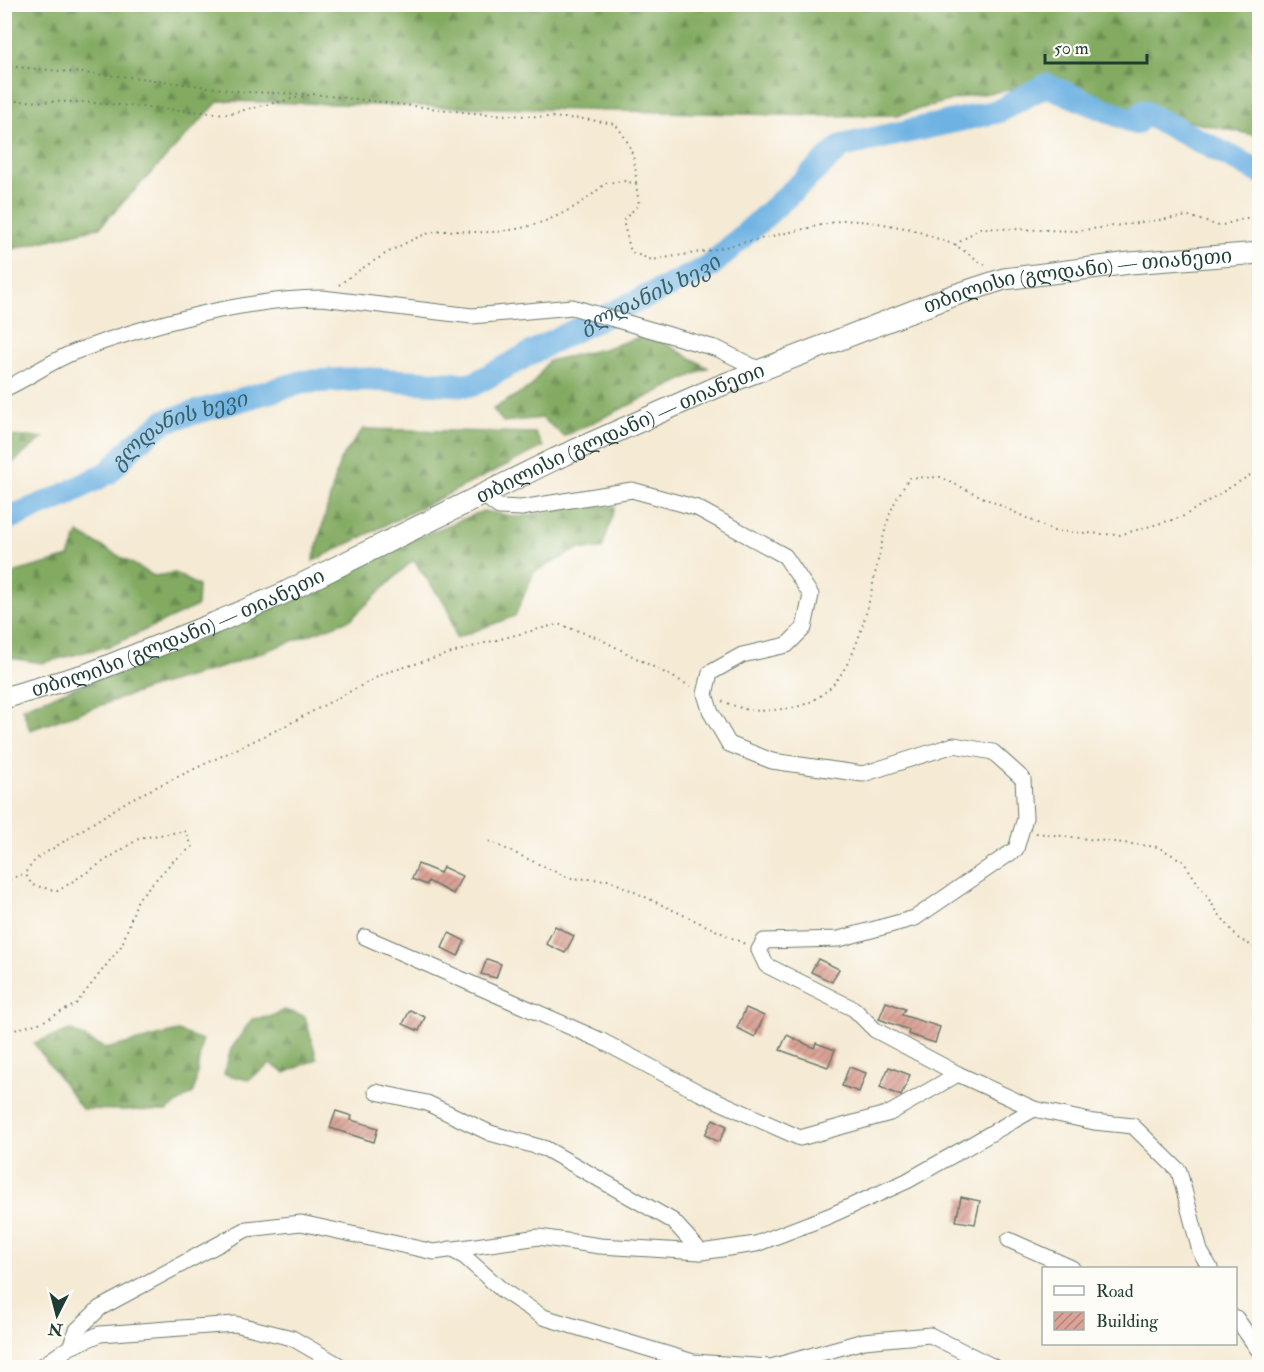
<svg xmlns="http://www.w3.org/2000/svg" width="1264" height="1372" font-family="'IM FELL Double Pica','Noto Serif Georgian',serif">
  <style>
    .forest { fill: url(#forest-firs); stroke: #50744a; stroke-width: 1.5 }
    .lines { fill: none; stroke-linecap: round; stroke-linejoin: round }
    .river { stroke: #6eb2e3; stroke-width: 24 }
    .building { fill: url(#building-hatch) }
    .minor-casing { stroke: #6a7a6c; stroke-width: 17 }
    .secondary-casing { stroke: #6a7a6c; stroke-width: 23 }
    .path { stroke: #6a7a6c; stroke-width: 2; stroke-dasharray: 1.5 4.5; stroke-linecap: butt }
    .minor { stroke: #fff; stroke-width: 15 }
    .secondary { stroke: #fff; stroke-width: 21 }
    .labels { text-anchor: middle; stroke-width: 4.5; stroke-linejoin: round; paint-order: stroke }
    .street-label { font-size: 20px; fill: #1f3d34; stroke: #fdfcf7 }
    .water-label { font-size: 21px; font-style: italic; fill: #376069; stroke: #fdfcf7 }
  </style>
  <defs>
    <pattern id="forest-firs" width="22" height="20" patternUnits="userSpaceOnUse" patternTransform="scale(1.5)"><rect width="22" height="20" fill="#82aa61"/><path d="M5 1l3.5 6h-7zM16 11l3.5 6h-7z" fill="#6a8c51"/></pattern>
    <pattern id="building-hatch" width="6" height="6" patternUnits="userSpaceOnUse" patternTransform="scale(1.5)"><rect width="6" height="6" fill="#dba296"/><path d="M-1 1l2-2M0 6l6-6M5 7l2-2" fill="none" stroke="#b1857b"/></pattern>
  </defs>
  <rect width="100%" height="100%" fill="#fdfcf7"/>
  <filter id="ink" filterUnits="userSpaceOnUse"><feTurbulence type="fractalNoise" baseFrequency=".0167" numOctaves="2"/><feDisplacementMap in="SourceGraphic" scale="12" xChannelSelector="R" yChannelSelector="G"/><feConvolveMatrix kernelMatrix="1 2 1 2 8 2 1 2 1" color-interpolation-filters="sRGB"/></filter>
  <filter id="wash" filterUnits="userSpaceOnUse"><feTurbulence type="fractalNoise" baseFrequency=".008" numOctaves="4" result="noise"/><feDisplacementMap in="SourceGraphic" scale="24" xChannelSelector="R" yChannelSelector="G"/><feGaussianBlur stdDeviation="1.35" result="paint"/><feColorMatrix in="noise" values="0 0 0 0 0 0 0 0 0 0 0 0 0 0 0 0 0 1.4 0 .05"/><feComposite in="paint" operator="in"/></filter>
  <g filter="url(#wash)">
    <rect width="100%" height="100%" fill="#f5ead4"/>
    <g class="forest">
      <path d="M4,5h1255v131l-116,-24 -97,-27 -79,11 -70,19 -77,1 -601,-15 -119,126 -95,24z"/>
      <path d="M649,334l59,34 -144,68 -22,-18 -39,4 -10,-13 39,-23 16,-25 55,-12z"/>
      <path d="M363,429l172,4 8,14 -230,114 27,-101z"/>
      <path d="M5,436l38,2 -38,31z"/>
      <path d="M583,505l32,2 -13,42h-24l-44,23 -19,44 -59,22 -8,-30 -35,-48 -62,59 -128,48 -73,21 -120,42 -8,-22 197,-76 173,-84 91,-37 36,6z"/>
      <path d="M78,533l76,43 21,-3 23,13 -1,20 -84,39 -71,18 -37,-6v-82l64,-18z"/>
      <path d="M284,1010l21,6 12,43 -32,14 -14,-9 -23,16 -24,-6 7,-25 21,-30 18,-2z"/>
      <path d="M70,1030l36,19 72,-18 24,9 -8,52 -28,19 -84,-2 -48,-66z"/>
    </g>
    <g class="lines">
      <path class="river" id="s1" d="M4,520l57,-23 48,-25 25,-27 31,-24 138,-39 59,-3 110,6 87,-47 150,-71 133,-121 157,-35 47,-26 90,38 7,-11 117,60"/>
    </g>
    <g id="blocks">
      <g class="building">
        <path d="M418,864l22,9 3,-6 19,9 -9,18 -25,-13 -1,4 -15,-6z"/>
        <path d="M555,926l19,10 -9,17 -19,-9z"/>
        <path d="M449,933l16,8 -7,15 -16,-8z"/>
        <path d="M487,959l14,5 -5,14 -15,-4z"/>
        <path d="M818,959l21,10 -7,13 -21,-10z"/>
        <path d="M886,1002l19,7 -3,6 38,12 -5,16 -27,-9 1,-4 -30,-11z"/>
        <path d="M746,1008l18,8 -9,21 -18,-9z"/>
        <path d="M410,1010l15,7 -6,14 -16,-7z"/>
        <path d="M787,1035l27,13 2,-5 19,7 -7,17 -48,-17z"/>
        <path d="M849,1067l17,6 -7,19 -17,-6z"/>
        <path d="M889,1067l21,8 -9,21 -21,-9z"/>
        <path d="M336,1111l16,5 -1,4 27,8 -4,14 -44,-14z"/>
        <path d="M713,1119l14,7 -8,16 -14,-7z"/>
        <path d="M961,1197l19,4 -5,23 -19,-3z"/>
      </g>
    </g>
  </g>
  <g filter="url(#ink)">
    <use href="#blocks" fill-opacity="0" stroke="#6a7a6c" stroke-width="1.5"/>
    <g class="lines">
      <defs>
        <g id="minor">
          <path d="M4,389c25,-11 48,-29 73,-38 70,-26 171,-53 245,-53l150,18 100,-9 146,42 40,20"/>
          <path d="M482,494l17,13 22,1 111,-18 65,18 88,48 26,39 -7,33 -17,17 -45,10 -32,18 -5,21 6,19 18,31 43,17 91,13 91,-29 39,7 30,27 2,39 -9,31 -101,69 -76,21 -75,2 -5,9 7,15 88,44 21,21 83,44 76,35"/>
          <path d="M365,937l235,103 100,53 100,45 90,-25 68,-39"/>
          <path d="M376,1092l51,11 63,30 56,16 127,72 28,31"/>
          <path d="M1009,1240l63,28"/>
          <path d="M450,1249l15,8 37,33 41,27 150,45 78,5 93,-26 66,-6 66,33"/>
          <path d="M1236,1318l24,34"/>
          <path d="M70,1347l7,-17 23,-22 147,-79 54,-6 133,29 105,-15 61,9 101,6 55,-8 73,-28 78,-35 127,-72 60,13 39,4 46,45 21,80 10,17"/>
          <path d="M39,1368l31,-21 30,-13 135,-10 57,14 52,30"/>
        </g>
        <g id="secondary">
          <path id="s2" d="M4,698l86,-25 125,-50 67,-29 273,-135 162,-72 235,-91 52,-17 126,-16 130,-10"/>
        </g>
      </defs>
      <use href="#minor" class="minor-casing"/>
      <use href="#secondary" class="secondary-casing"/>
      <g class="path">
        <path d="M4,66l136,12 105,14 62,2"/>
        <path d="M4,101l78,1 145,12 86,-20 159,19 113,6 30,5c16,19 21,35 21,60"/>
        <path d="M955,245l25,-17 97,3 111,-15 31,10 41,-12"/>
        <path d="M339,285c17,-14 75,-51 96,-53 18,-3 37,1 55,0 41,-1 87,-20 115,-49l20,-2 11,3 3,20 -16,17 8,31 21,8 55,-9 136,-31 29,2 39,7 44,16 33,22"/>
        <path d="M722,701c27,11 33,11 61,8 89,-7 84,-140 110,-203 4,-9 11,-19 16,-28l31,-1 114,54 65,4 63,-18 78,-48"/>
        <path d="M1036,833l122,14 25,14 35,52 21,26 21,11"/>
        <path d="M489,841l80,37 40,2 136,64"/>
        <path d="M4,882l21,-9"/>
        <path d="M4,1033l38,-11 34,-18 46,-59 16,-46 34,-37 20,-15 -6,-16 -46,7 -82,53 -26,-6 -7,-12 11,-14 95,-60 154,-73 100,-53 100,-30 73,-19 38,13 96,50"/>
      </g>
      <use href="#minor" class="minor"/>
      <use href="#secondary" class="secondary"/>
    </g>
  </g>
  <g class="labels">
    <g class="street-label">
      <text dy="7" stroke="none"><textPath href="#s2" startOffset="1158">თბილისი (გლდანი) — თიანეთი</textPath></text>
      <text dy="7" stroke="none"><textPath href="#s2" startOffset="672">თბილისი (გლდანი) — თიანეთი</textPath></text>
      <text dy="7" stroke="none"><textPath href="#s2" startOffset="186">თბილისი (გლდანი) — თიანეთი</textPath></text>
    </g>
    <g class="water-label">
      <text dy="7" stroke="none"><textPath href="#s1" startOffset="704">გლდანის ხევი</textPath></text>
      <text dy="7" stroke="none"><textPath href="#s1" startOffset="200">გლდანის ხევი</textPath></text>
    </g>
  </g>
  <rect width="1264" height="1372" fill="none" stroke="#fdfcf7" stroke-width="24"/>
  <rect x="1042" y="1267" width="195" height="78" fill="#fdfcf7" stroke="#a4b0a9" stroke-width="1.5"/>
  <rect x="1054" y="1286" width="30" height="9" fill="#ffffff" stroke="#a4b0a9" stroke-width="1.5"/>
  <text x="1096" y="1297" font-size="18" fill="#1f3d34">Road</text>
  <rect x="1054" y="1312" width="30" height="18" fill="url(#building-hatch)" stroke="#a4b0a9" stroke-width="1.5"/>
  <text x="1096" y="1327" font-size="18" fill="#1f3d34">Building</text>
  <g transform="translate(57 1315) rotate(186)" stroke="#fdfcf7" stroke-width="4.5" paint-order="stroke">
  <path d="M0-4.5L10 22L0 15L-10 22Z" fill="#1f3d34"/>
  <text y="-9" font-size="16" font-weight="bold" text-anchor="middle" fill="#1f3d34">N</text>
  </g>
  <path d="M1045 54v9h102v-9" fill="none" stroke="#1f3d34" stroke-width="3"/>
  <text x="1054" y="54" font-size="18" fill="#1f3d34" stroke="#fdfcf7" stroke-width="4.5" paint-order="stroke">50 m</text>
</svg>
